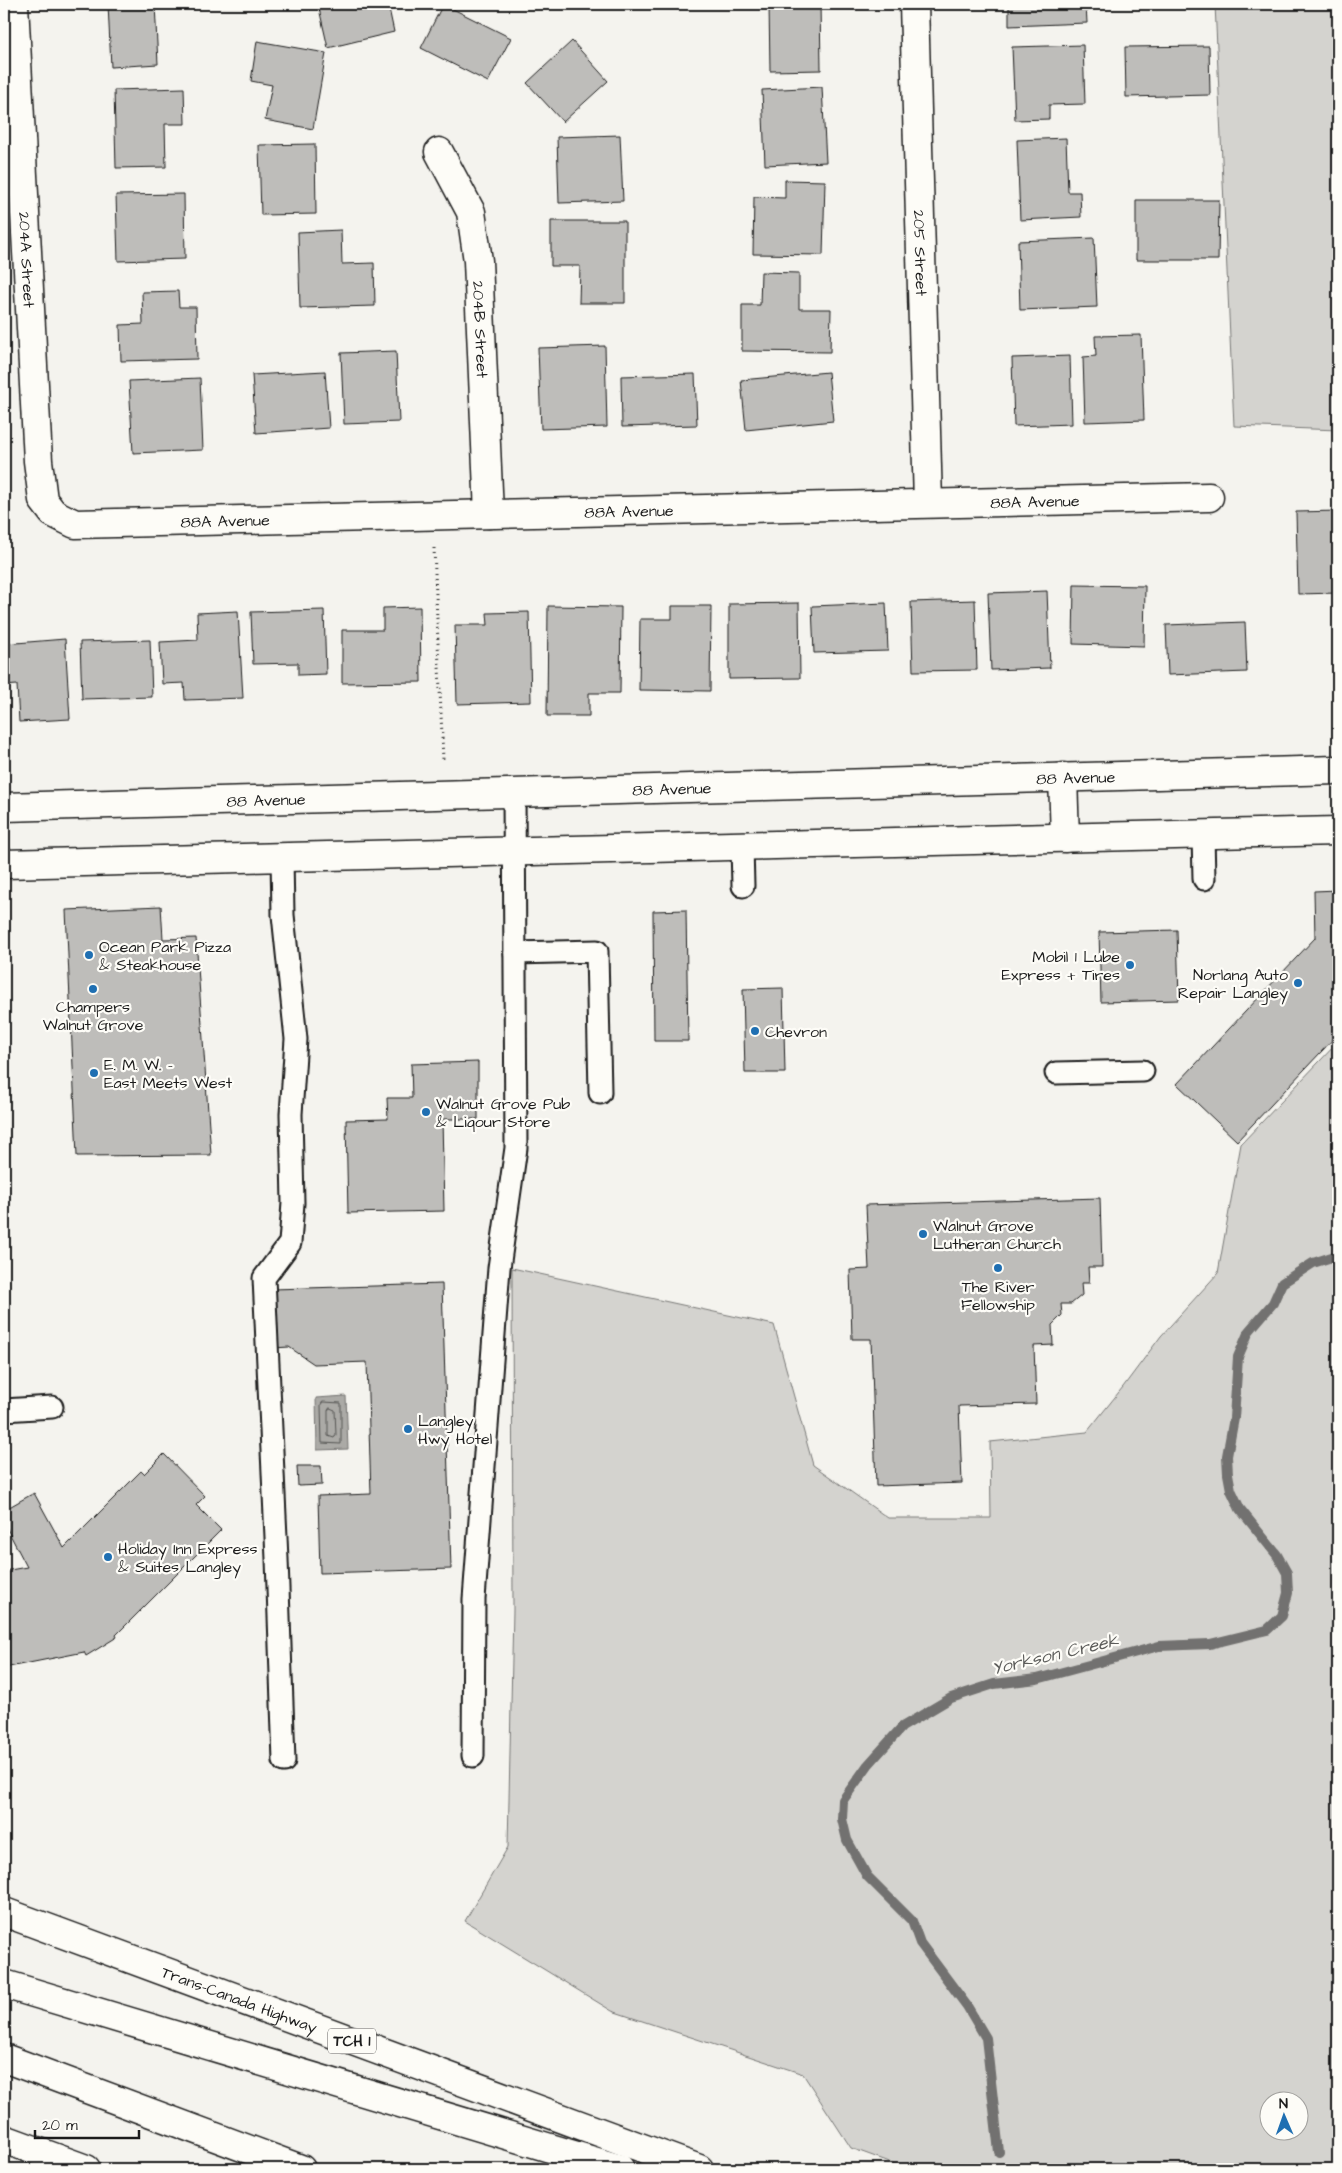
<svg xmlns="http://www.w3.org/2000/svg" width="1342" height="2173" font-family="'Architects Daughter',sans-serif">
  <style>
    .green { fill: #d4d3cf; stroke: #787876; fill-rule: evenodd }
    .water { fill: #abaaa6; stroke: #72716f }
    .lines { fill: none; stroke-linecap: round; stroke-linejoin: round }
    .shore { stroke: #555553; stroke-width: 1 }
    .stream { stroke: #72716f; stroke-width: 10 }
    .building { fill: #bebdba; stroke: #1c1c1c }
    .lane-casing { stroke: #1c1c1c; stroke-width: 25 }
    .street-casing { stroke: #1c1c1c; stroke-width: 31 }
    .secondary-casing { stroke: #1c1c1c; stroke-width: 31 }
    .highway-casing { stroke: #1c1c1c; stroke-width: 31 }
    .path { stroke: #1c1c1c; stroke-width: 3; stroke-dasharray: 1 4; stroke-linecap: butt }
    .lane { stroke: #fdfcf7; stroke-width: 21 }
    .street { stroke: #fdfcf7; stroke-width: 28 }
    .secondary { stroke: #fdfcf7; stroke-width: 28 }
    .highway { stroke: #fdfcf7; stroke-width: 28 }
    .poi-dot { fill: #1f6fb2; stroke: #fdfcf7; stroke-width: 2 }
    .labels { text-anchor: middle; stroke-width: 4.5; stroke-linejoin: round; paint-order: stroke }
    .shield { fill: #fdfcf7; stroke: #605f5e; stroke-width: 1 }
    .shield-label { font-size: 15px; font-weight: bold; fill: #1c1c1c }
    .street-label { font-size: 16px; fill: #1c1c1c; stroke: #fdfcf7 }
    .poi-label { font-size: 16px; fill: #1c1c1c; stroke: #fdfcf7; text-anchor: start }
    .water-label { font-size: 18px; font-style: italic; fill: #5c5c5a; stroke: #fdfcf7 }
  </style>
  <rect width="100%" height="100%" fill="#f4f3ee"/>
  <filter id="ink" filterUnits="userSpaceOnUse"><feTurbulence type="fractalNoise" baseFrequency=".02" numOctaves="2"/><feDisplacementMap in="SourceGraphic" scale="10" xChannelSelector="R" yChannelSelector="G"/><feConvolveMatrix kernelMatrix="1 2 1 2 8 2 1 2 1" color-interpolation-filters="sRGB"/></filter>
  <g filter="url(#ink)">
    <g class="green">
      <path d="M1215,4h123v426l-104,-4z"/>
      <path d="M1338,1042v1127h-429l-58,-21 -48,-74 -191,-63 -147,-90 43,-74 5,-237 -1,-342 262,57 39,140 75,53h103l-1,-76 97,-10 36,-45 38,-51 57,-63 23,-129zM1270,2100h30v30h-30z"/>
    </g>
    <path class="water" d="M346,1396l2,53 -31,1 -1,-52z"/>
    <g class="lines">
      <g class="shore">
        <path d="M323,1402l18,1v41l-19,-1 -1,-38z"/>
        <path d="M330,1408l5,2 1,25 -2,3 -6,-2v-25z"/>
      </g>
      <path class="stream" d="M999,2152l-13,-114 -19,-32 -47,-63 -8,-22 -45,-45 -20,-36 -5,-21 1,-19 25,-35 34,-38 49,-29 43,-14 43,-5 122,-33 51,-2 57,-14 15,-14 6,-23 -1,-20 -10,-18 -37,-46 -9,-19 -3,-16 -1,-18 7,-38 4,-61 11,-26 24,-28 9,-20 31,-20 25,-8"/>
    </g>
    <g class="building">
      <path d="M108,4h47l3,60 -47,3z"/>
      <path d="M318,4h70l6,28 -66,16z"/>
      <path d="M443,4l68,34 -23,44 -67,-34z"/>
      <path d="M769,4h51l1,66 -51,1z"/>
      <path d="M1009,4h77l1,19 -78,3z"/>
      <path d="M257,41l69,12 -13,76 -48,-9 7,-35 -21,-4z"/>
      <path d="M572,41l36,40 -45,41 -36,-39z"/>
      <path d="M1083,45l2,59 -36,1v14l-34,1 -3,-73z"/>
      <path d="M1209,46l1,49 -84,2 -1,-50z"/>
      <path d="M822,87l4,75 -61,3 -3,-75z"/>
      <path d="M184,88l1,36h-20l1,43 -50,1 -2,-78z"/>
      <path d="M620,135l3,66 -64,2 -2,-66z"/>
      <path d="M1066,138l2,54h12l1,25 -61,3 -3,-80z"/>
      <path d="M315,144l1,70 -55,1 -2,-70z"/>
      <path d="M785,180l40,1 -2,74 -70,-1 1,-57 31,1z"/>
      <path d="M184,194l1,65 -67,2 -2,-66z"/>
      <path d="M1136,200h83l-1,60h-82z"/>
      <path d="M551,221h74v82h-46l1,-37h-29z"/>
      <path d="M341,230l1,34 32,-1 1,43 -75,2 -2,-76z"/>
      <path d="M1094,238l3,69 -77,3 -2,-69z"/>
      <path d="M761,272l38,1v36h32l-1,43 -88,-1v-46h18z"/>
      <path d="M178,291l1,16h17l1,52 -76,2 -1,-36 23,-1 -1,-32z"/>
      <path d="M1141,335l3,85 -59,2 -2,-65 13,-1 -1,-20z"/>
      <path d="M605,346l2,81 -66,2 -3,-81z"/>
      <path d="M396,351l3,71 -55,2 -3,-71z"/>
      <path d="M1070,356l2,68 -58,2 -2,-68z"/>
      <path d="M325,371l4,57 -73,5 -4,-58z"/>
      <path d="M828,372l5,49 -87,9 -5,-50z"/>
      <path d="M695,374l2,51 -75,2 -1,-51z"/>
      <path d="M200,378l3,72 -70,3 -4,-72z"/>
      <path d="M1338,511v82l-40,1 -2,-82z"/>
      <path d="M1074,585l71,1 -1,60 -71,-2z"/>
      <path d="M1047,591l3,77 -59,2 -3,-77z"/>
      <path d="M975,600l2,70 -64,1 -2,-69z"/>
      <path d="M799,603l1,75 -71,1v-75z"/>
      <path d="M886,603l2,48 -74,2 -2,-47z"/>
      <path d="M548,606l73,1 -1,86h-31v23h-42z"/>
      <path d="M672,606h39l-1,85 -71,-1 1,-71h32z"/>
      <path d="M420,607l1,75 -79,1v-53h41v-22z"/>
      <path d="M324,610l2,64 -28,1v-12l-45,1 -2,-52z"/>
      <path d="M238,611l5,87 -58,2 -1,-17 -22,1 -2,-42 38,-2 -1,-27z"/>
      <path d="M529,612l2,90 -74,2 -2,-79h33l-1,-12z"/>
      <path d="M1245,622l2,50 -79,3 -2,-50z"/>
      <path d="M65,639l5,80 -51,3 -2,-37 -13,1v-42z"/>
      <path d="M150,640l2,57 -70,2 -2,-57z"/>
      <path d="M1338,890v144l-101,107 -60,-57 138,-146 -1,-47z"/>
      <path d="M161,906l2,33 33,-1 15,217 -134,1 -11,-246z"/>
      <path d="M686,910l2,131h-34l-1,-130z"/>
      <path d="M1177,930l2,70 -78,2 -2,-70z"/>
      <path d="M783,988l2,85h-40l-2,-84z"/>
      <path d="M478,1062v57h-36l2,92 -96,2 -2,-93 42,-1 -1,-21h25l-1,-34z"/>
      <path d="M1100,1198l2,69h-14l1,16h-8l1,12 -11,9h-10l1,11 -10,10 1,20 -19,1 2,58 -77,2 3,77 -86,3 -5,-147h-19l-2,-69 19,-1 -3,-64z"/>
      <path d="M442,1284l9,285 -131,4 -2,-77 53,-2 -4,-132 -53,2 -25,-17 -15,1 -1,-59z"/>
      <path d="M164,1454l41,42 -9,9 25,25 -105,105 1,2 -31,19 -2,-4 -80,16v-97l23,-4 -23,-44v-13l30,-17 30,55 77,-77 3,3z"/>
      <path d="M297,1466h24l1,19 -24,1z"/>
    </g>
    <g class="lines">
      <defs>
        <g id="lane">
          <path d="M1203,835l1,44"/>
          <path d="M742,846l1,40"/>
          <path d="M282,857l1,58 13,124 -5,75 2,89 -3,40 -26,35 13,281 7,202"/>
          <path d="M515,953l82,-2 3,142"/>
          <path d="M1056,1073l87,-2"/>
          <path d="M4,1410l48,-3"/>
          <path d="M473,1756l1,-157 25,-331 17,-120 -2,-355"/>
        </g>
        <g id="street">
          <path id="s1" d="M14,4l24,457 5,39 10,13 22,11 1134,-27"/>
          <path id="s2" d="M914,4l14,499"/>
          <path id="s3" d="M439,152l32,60 7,49 11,253"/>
        </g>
        <g id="secondary">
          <path d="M1063,777l2,61"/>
          <path id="s4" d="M4,807l1334,-37"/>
          <path d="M4,864l1334,-33"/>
        </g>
        <g id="highway">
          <path id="s5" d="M4,1912l695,257"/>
          <path d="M4,1984l616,185"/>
          <path d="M4,2058l297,111"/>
          <path d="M4,2139l82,30"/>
        </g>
      </defs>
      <use href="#lane" class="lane-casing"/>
      <use href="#street" class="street-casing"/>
      <use href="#secondary" class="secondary-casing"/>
      <use href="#highway" class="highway-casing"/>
      <path class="path" d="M434,548l9,212"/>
      <use href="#lane" class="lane"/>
      <use href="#street" class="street"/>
      <use href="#secondary" class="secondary"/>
      <use href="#highway" class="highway"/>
    </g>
  </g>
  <g class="poi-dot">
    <circle cx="89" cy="955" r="5"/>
    <circle cx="1130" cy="965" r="5"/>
    <circle cx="1298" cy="983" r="5"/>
    <circle cx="93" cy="989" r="5"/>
    <circle cx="755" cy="1031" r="5"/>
    <circle cx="94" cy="1073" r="5"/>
    <circle cx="426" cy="1112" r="5"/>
    <circle cx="923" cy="1234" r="5"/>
    <circle cx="998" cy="1268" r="5"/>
    <circle cx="408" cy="1429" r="5"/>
    <circle cx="108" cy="1557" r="5"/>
  </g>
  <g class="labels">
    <rect class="shield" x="328" y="2028.5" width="48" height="25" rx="4"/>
    <g class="shield-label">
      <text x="352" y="2046">TCH 1</text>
    </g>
    <g class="street-label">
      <text dy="6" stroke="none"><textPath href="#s2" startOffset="249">205 Street</textPath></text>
      <text dy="6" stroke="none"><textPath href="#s1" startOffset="256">204A Street</textPath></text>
      <text dy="6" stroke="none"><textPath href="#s3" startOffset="186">204B Street</textPath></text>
      <text dy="6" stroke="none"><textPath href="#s1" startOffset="1498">88A Avenue</textPath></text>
      <text dy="6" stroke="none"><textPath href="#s1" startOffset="1092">88A Avenue</textPath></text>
      <text dy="6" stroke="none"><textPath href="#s1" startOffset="688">88A Avenue</textPath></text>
      <text dy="6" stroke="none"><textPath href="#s4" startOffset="1072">88 Avenue</textPath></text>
      <text dy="6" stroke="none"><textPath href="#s4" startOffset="668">88 Avenue</textPath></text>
      <text dy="6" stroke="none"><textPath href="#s4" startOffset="262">88 Avenue</textPath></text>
      <text dy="6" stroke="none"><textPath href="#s5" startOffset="251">Trans-Canada Highway</textPath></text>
    </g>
    <g class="poi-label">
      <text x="99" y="952">Ocean Park Pizza<tspan x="99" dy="18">&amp; Steakhouse</tspan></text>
      <text x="1120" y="962" text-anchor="end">Mobil 1 Lube<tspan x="1120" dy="18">Express + Tires</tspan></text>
      <text x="1288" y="980" text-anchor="end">Norlang Auto<tspan x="1288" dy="18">Repair Langley</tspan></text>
      <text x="93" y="1012" text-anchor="middle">Champers<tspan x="93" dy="18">Walnut Grove</tspan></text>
      <text x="765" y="1037">Chevron</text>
      <text x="104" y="1070">E. M. W. -<tspan x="104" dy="18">East Meets West</tspan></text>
      <text x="436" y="1109">Walnut Grove Pub<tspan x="436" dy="18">&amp; Liqour Store</tspan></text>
      <text x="933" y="1231">Walnut Grove<tspan x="933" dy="18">Lutheran Church</tspan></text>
      <text x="998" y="1292" text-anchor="middle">The River<tspan x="998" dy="18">Fellowship</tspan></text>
      <text x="418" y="1426">Langley<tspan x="418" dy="18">Hwy Hotel</tspan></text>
      <text x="118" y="1554">Holiday Inn Express<tspan x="118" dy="18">&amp; Suites Langley</tspan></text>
    </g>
    <g class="water-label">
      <text transform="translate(1055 1654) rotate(-13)" y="6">Yorkson Creek</text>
    </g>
  </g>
  <rect width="1342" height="2173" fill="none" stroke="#fdfcf7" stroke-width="20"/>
  <rect x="10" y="10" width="1322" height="2153" fill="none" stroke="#1c1c1c" stroke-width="2" filter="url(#ink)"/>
  <g transform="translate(1284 2116) rotate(358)"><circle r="24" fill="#fdfcf7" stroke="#a3a29f"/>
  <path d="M0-4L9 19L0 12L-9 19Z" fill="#1f6fb2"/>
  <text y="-8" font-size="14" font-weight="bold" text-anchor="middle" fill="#1c1c1c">N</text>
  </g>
  <path d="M35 2130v8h104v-8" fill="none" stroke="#1c1c1c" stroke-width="2.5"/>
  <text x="42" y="2130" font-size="15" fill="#1c1c1c" stroke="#fdfcf7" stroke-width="4" paint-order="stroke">20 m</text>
</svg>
